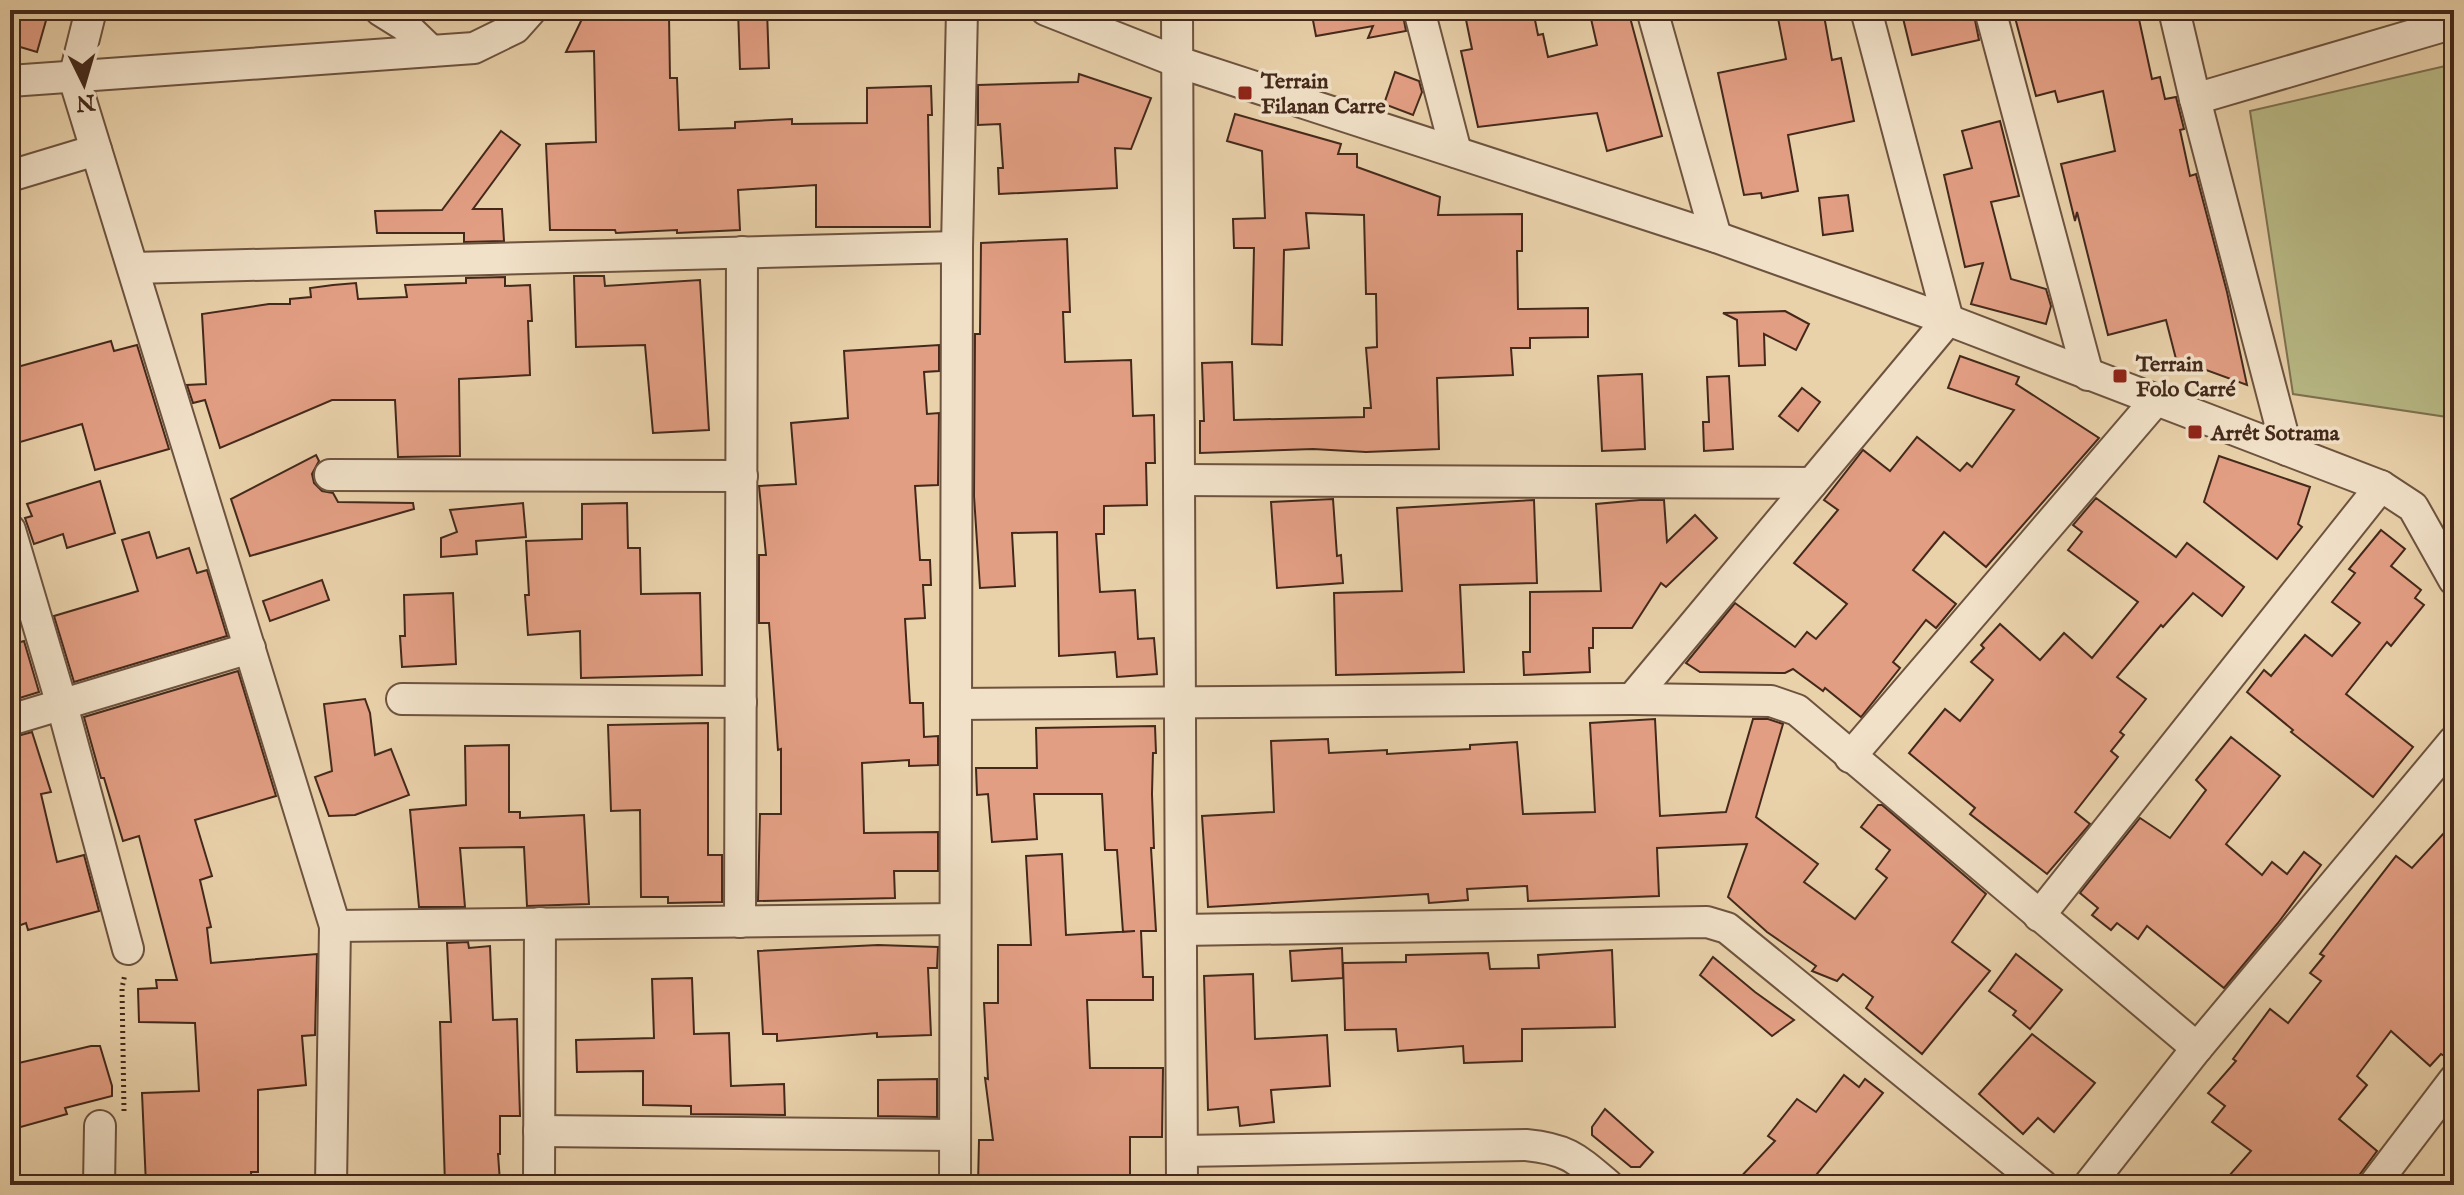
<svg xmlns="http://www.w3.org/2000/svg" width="2464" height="1195" font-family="'IM FELL English',serif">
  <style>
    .green { fill: #b9bb87; stroke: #7e7251; stroke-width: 2 }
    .building { fill: #e29e83; stroke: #44291b; stroke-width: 2 }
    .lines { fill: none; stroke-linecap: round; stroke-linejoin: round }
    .street-casing { stroke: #6d533f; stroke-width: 34 }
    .path { stroke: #44291b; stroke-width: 5; stroke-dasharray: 2 4; stroke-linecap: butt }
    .street { stroke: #f1e1c8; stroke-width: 30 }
    .poi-dot { fill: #8f2418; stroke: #f1e1c8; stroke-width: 3 }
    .labels { text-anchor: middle; stroke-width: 7; stroke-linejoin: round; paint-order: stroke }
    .poi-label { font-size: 22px; font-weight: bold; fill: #44291b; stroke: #f1e1c8; text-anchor: start }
  </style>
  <rect width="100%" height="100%" fill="#e9d1aa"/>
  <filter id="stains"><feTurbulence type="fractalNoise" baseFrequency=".0025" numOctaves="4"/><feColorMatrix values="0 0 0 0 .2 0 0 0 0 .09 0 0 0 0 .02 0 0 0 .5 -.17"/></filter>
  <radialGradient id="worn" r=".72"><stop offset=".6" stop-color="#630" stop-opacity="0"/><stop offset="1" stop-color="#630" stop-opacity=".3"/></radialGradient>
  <path class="green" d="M2454,64v354l-161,-24 -43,-283z"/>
  <g class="building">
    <path d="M10,10h39l-12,42 -27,-8z"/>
    <path d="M738,10h29l2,58 -29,1z"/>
    <path d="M1311,10h91l4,21 -38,7 5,-12 -57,10z"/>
    <path d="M1464,10h69l5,25 5,-1 5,23 49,-12 -8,-35h39l34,126 -55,15 -10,-38 -119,14 -17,-76 11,-2z"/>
    <path d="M1792,10h31l9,50 9,-2 13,63 -66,14 10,56 -36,7 -1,-5 -17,2 -26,-122 68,-14 -9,-46z"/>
    <path d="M1901,10h72l6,30 -67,15z"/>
    <path d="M2013,10h124l15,69 8,-2 5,22 11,-2 8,32 -4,1 10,46 6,-2 31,118 20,93 -71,-26 -10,-39 -58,15 -31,-123 -2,9 -14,-57 54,-13 -12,-60 -45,11 -3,-11 -19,5z"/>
    <path d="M669,16l1,62h7l2,52 56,-2v-6l57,-3v5l75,-1v-35l64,-2 1,29h-4l2,112h-114v-42l-78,5 2,40 -63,3v-3l-61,3 -1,-3h-65l-4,-86 50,-2 -2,-91 -28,1 16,-33z"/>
    <path d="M1395,72l24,9 3,11 -9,23 -29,-11z"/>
    <path d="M1079,74l72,24 -20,51 -16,-1 2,40 -118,6 -1,-26h5l-3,-44 -22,1v-40l100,-3z"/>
    <path d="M1235,114l106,30 -3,10h19v13l83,30 -2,18 84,-1v37h-5l1,58 70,-1v29l-58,1v10h-19l2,27 -76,3 2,71 -73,3 -53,-3 -113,4v-32h4l-2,-58 30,-1 2,58 130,-3v-9h7l-5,-60 11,-1 -1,-53h-10l-2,-79 -58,-2 3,35 -25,2 -2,95 -30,-1 2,-96h-20l-1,-29 32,-1 -3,-67 -35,-10z"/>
    <path d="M2000,121l19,75 -28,6 20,77 35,10 5,17 -5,18 -75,-20 12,-41 -18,4 -21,-92 28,-7 -10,-37z"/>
    <path d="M501,131l19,14 -47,64h29l2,32 -40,1v-9h-87l-2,-22 67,-1z"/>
    <path d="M1848,195l5,36 -30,4 -4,-37z"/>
    <path d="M1067,239l3,73h-7l2,50 66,-2 2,56 21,-1 1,48h-9l1,42 -43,1v28h-8l4,58 35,-2 3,49 16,-1 3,36 -40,3 -2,-25 -56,4 -2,-124 -45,1 3,53 -35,2 -6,-92 1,-162h5l1,-91z"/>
    <path d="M574,276h30l1,10 95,-6 9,150 -56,3 -8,-88 -69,2z"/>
    <path d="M505,277v9l25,-1 2,36h-4l2,54 -71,4 1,77 -62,1 -3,-57h-63l-112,48 -15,-48 -12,3 -6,-18 19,-1 -4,-70 67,-10h21v-5l21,-2 -1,-9 23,-3 23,-2 2,16 49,-2 -2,-12 61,-2v-5z"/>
    <path d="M1785,311l24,13 -13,26 -32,-16 1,31 -26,1 -2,-46 -14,-7z"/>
    <path d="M111,341l3,10 23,-6 32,104 -74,21 -13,-46 -72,21v-76z"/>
    <path d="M939,345v26l-15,1 3,42 12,-1 -1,72 -23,1 5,74h10l1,25h-8l2,33 -20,1 5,84h13l1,34 14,-1v29l-29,1v-6l-47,3 2,70 74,-1v39h-44l1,27 -137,3 2,-87h21v-65l-3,1 -9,-127h-10v-68h7l-7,-69 37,-2 -5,-61 57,-5 -4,-67z"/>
    <path d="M1960,356l59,21 -3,7 83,54 -113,129 -42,-35 -31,38 43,34 -20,24 -10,-8 -33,42 7,6 -39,49 -36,-29 -2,3 -30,-22 -8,4 -85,-1 -14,-9 49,-60 60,44 12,-15 9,7 31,-35 -53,-41 44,-53 -14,-10 39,-50 27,21 27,-34 43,34 7,-8 5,4 42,-57 -66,-22z"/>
    <path d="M1642,374l3,75 -43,2 -4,-75z"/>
    <path d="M1729,376l4,73 -29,2 -1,-29h6l-2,-45z"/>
    <path d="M1802,388l18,14 -22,29 -19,-15z"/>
    <path d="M316,455l3,6 -7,13 2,9 8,8 11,2 5,9 75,1 1,6 -164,47 -19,-57z"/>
    <path d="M2219,456l91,31 -12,37 4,3 -25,32 -73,-57z"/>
    <path d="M100,481l15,52 -48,15 -4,-14 -29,10 -9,-26 7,-2 -5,-12z"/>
    <path d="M2096,498l80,59 11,-14 57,44 -22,29 -29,-23 -30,34 -2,-2 -44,52 29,22 -26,33 4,3 -13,16 7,6 -43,55 15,12 -43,50 -77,-60 5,-6 -66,-55 36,-44 15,12 33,-41 -22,-18 13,-14 -3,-3 19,-21 40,36 24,-27 28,25 46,-56 -70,-52 14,-18 -9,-7z"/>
    <path d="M1333,499l4,57 4,-1 2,28 -66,5 -6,-86z"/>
    <path d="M1534,500l3,83 -77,2 4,87 -128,3 -2,-82 68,-2 -5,-83z"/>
    <path d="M1640,500h24l3,42 28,-27 22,23 -51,49 -5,-4 -29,45h-39v20h-4l1,24 -66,3 -1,-23h7v-60l71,-1 -5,-87z"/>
    <path d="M523,503l3,34 -50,4 1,13 -36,3v-19l16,-6 -7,-22z"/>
    <path d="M627,503l1,45h12l1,46 59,-1 2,82 -121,3 -1,-47 -52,4 -3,-40h4l-3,-54 56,-2v-35z"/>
    <path d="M2381,530l24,19 -14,17 30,24 -6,8 9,7 -33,41 -4,-4 -41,52 67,53 -40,50 -82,-65 2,-2 -46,-38 17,-22 7,6 34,-41 27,21 28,-33 -28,-21 23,-29 -6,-4z"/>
    <path d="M149,532l8,26 32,-10 8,25 10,-3 20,66 -153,46 -20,-66 84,-25 -16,-51z"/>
    <path d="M322,580l7,20 -59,21 -7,-20z"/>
    <path d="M453,593l3,71 -54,3 -2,-31h5l-1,-41z"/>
    <path d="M24,641l15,51 -29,9v-56z"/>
    <path d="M238,671l38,125 -81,24 17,56 -12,4 11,47 -4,1 4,35 106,-9 -2,81 -13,1 4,49 -48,5v82h-7l1,13h-106l-4,-92 57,-2 -4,-68 -56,-1 -1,-33 19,-1 -1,-8h21l-38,-144 -16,5 -19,-63h-3l-17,-61z"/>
    <path d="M365,699l5,14 5,42 16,-6 18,46 -54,20 -26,1 -14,-39 17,-6 -8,-67z"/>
    <path d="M1655,719l5,97 66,-4 27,-93h15l15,5 -27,93 62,47 -14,18 51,37 32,-41 -11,-9 14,-19 -29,-23 17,-22h4l104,89 -34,48 38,29 -68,83 -56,-46 7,-11 -30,-23 -6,7 -25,-10 4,-5 -49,-34 -39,-35 19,-53 -90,4 2,48 -131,5 -1,-15 -60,3 1,11 -39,3 -1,-9 -220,13 -6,-91 72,-4 -3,-71 57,-2 1,14 58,-3v4l83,-5v-4l47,-3 6,72 72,-2 -5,-89z"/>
    <path d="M708,723v132h14v47l-54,1v-6h-27l-1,-87 -29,1 -3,-86z"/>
    <path d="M1155,726l1,27h-3l-1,41 2,54h-3l5,83h-15l2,46h10v23h-66l3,68h73l-1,69h-32v48h-152l1,-45h14l-8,-62 3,1 -4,-76h14v-58h33l-5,-89 36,-2 4,81 69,-4 -12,1 -6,-82h-12l-3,-56h-68l3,45 -45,3 -4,-48 -11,1 -1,-27h61l-1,-40z"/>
    <path d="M32,732l19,60 -10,2 16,68 27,-7 15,56 -71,19 -2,-7 -16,6v-191z"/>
    <path d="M2231,737l49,39 -54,68 36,31 10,-13 15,12 17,-22 17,13 -43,58 -54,65 -77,-62 -9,13 -21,-16 -6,7 -19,-15 6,-7 -18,-15 60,-75 30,20 36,-48 -10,-10z"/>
    <path d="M509,745v67h11v6l64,-3 5,89 -62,2 -3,-59 -64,1 5,59h-46l-9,-97 56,-5 -1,-59z"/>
    <path d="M2454,822v240l-13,-8 -11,12 -39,-35 -34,45 10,9 -28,34 38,32 -25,34h-131l30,-34 -39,-29 13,-16 -17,-13 28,-32 -3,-2 37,-50 18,14 33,-42 -11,-8 14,-17 -4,-2 76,-98 16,12z"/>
    <path d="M468,942l1,6 21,-2 3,74 24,-1 3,97h-20v38h-2l2,28 -55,3 -5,-163h11l-4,-79z"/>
    <path d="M878,945l60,2 -1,21h-9l3,67 -54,2v-4l-100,8v-7h-14l-5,-83z"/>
    <path d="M1342,948l1,30 -51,3 -2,-30z"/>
    <path d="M1612,950l3,77 -93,2v32l-58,2 -1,-17 -65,5 -2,-22 -51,1 -2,-67 63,-1v-7l82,-2 2,16 49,-1 -1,-13z"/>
    <path d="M2016,954l46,36 -32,39 -17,-14 3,-4 -27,-20z"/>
    <path d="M1713,957l42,35 39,28 -22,16 -72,-61z"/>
    <path d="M1253,974l2,65 72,-4 3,51 -59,4 3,32 -34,4 -2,-19 -30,3 -4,-134z"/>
    <path d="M692,978l2,56 35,-1 2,53 53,-2 1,31 -94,-1v-8l-48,-1v-34l-66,1 -1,-32 78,-2 -2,-59z"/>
    <path d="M2032,1034l63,49 -41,49 -16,-14 -15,16 -44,-40z"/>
    <path d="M91,1046h9l12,40v10l-47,12 2,6 -57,16v-65z"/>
    <path d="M1844,1075l15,12 6,-8 18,14 -75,92h-75l42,-44 -7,-5 29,-37 19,13z"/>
    <path d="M937,1079v38l-59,-1v-36z"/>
    <path d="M1605,1109l48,43 -13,15h-9l-39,-32v-8z"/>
  </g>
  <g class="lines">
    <defs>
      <g id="street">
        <path d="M91,10l-17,68 261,848 -4,259"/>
        <path d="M380,10l24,15 27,26"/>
        <path d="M1046,10l132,52 538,175 232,83 433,166 32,21 41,73"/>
        <path d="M1177,10l5,1175"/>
        <path d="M1419,10l37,142"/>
        <path d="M1652,10l64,227"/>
        <path d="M1866,10l82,310"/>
        <path d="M1990,10l98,365"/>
        <path d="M2174,10l21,89 92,351"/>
        <path d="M10,81l464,-33 41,-20 16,-18"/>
        <path d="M2195,99l259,-76"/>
        <path d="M10,176l86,-26"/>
        <path d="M133,268l824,-21"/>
        <path d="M330,475l412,1"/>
        <path d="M1180,480l632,3"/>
        <path d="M10,530l52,175 66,244"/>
        <path d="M402,699l339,3"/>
        <path d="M1632,699l316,-379"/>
        <path d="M956,704l676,-5 139,2 26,9 400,338"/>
        <path d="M10,720l240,-72"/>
        <path d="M1850,757l306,-357"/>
        <path d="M2039,916l342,-430"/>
        <path d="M740,922l2,-670"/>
        <path d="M335,926l620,-7"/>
        <path d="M1181,930l526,-8 20,6 315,257"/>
        <path d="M539,1131l416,4"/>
        <path d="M1182,1151l344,-6c42,4 51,14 82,40"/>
        <path d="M99,1185l1,-59"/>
        <path d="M539,1185l1,-262"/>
        <path d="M955,1185l2,-938 5,-237"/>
        <path d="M2089,1185l108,-137 257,-307"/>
        <path d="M2374,1185l80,-105"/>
      </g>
    </defs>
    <use href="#street" class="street-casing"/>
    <path class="path" d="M124,1111l-2,-123 3,-14"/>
    <use href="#street" class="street"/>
  </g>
  <g class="poi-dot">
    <rect x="1237" y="85" width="16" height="16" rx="4"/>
    <rect x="2112" y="368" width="16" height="16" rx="4"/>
    <rect x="2187" y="424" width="16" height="16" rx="4"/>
  </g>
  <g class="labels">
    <g class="poi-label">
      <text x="1261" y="88">Terrain<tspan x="1261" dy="25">Filanan Carre</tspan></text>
      <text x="2136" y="371">Terrain<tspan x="2136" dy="25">Folo Carré</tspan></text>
      <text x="2211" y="440">Arrêt Sotrama</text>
    </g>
  </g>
  <rect width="2464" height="1195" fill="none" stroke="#e9d1aa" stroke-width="40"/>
  <rect x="12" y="12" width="2440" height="1171" fill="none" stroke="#44291b" stroke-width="4"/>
  <rect x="20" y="20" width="2424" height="1155" fill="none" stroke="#44291b" stroke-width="2"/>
  <g transform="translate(84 84) rotate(175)" stroke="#f1e1c8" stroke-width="6" paint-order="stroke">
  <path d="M0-6L14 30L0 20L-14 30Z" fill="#44291b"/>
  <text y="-12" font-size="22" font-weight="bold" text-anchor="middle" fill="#44291b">N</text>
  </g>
  <rect width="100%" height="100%" filter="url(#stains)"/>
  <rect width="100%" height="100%" fill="url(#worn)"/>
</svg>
